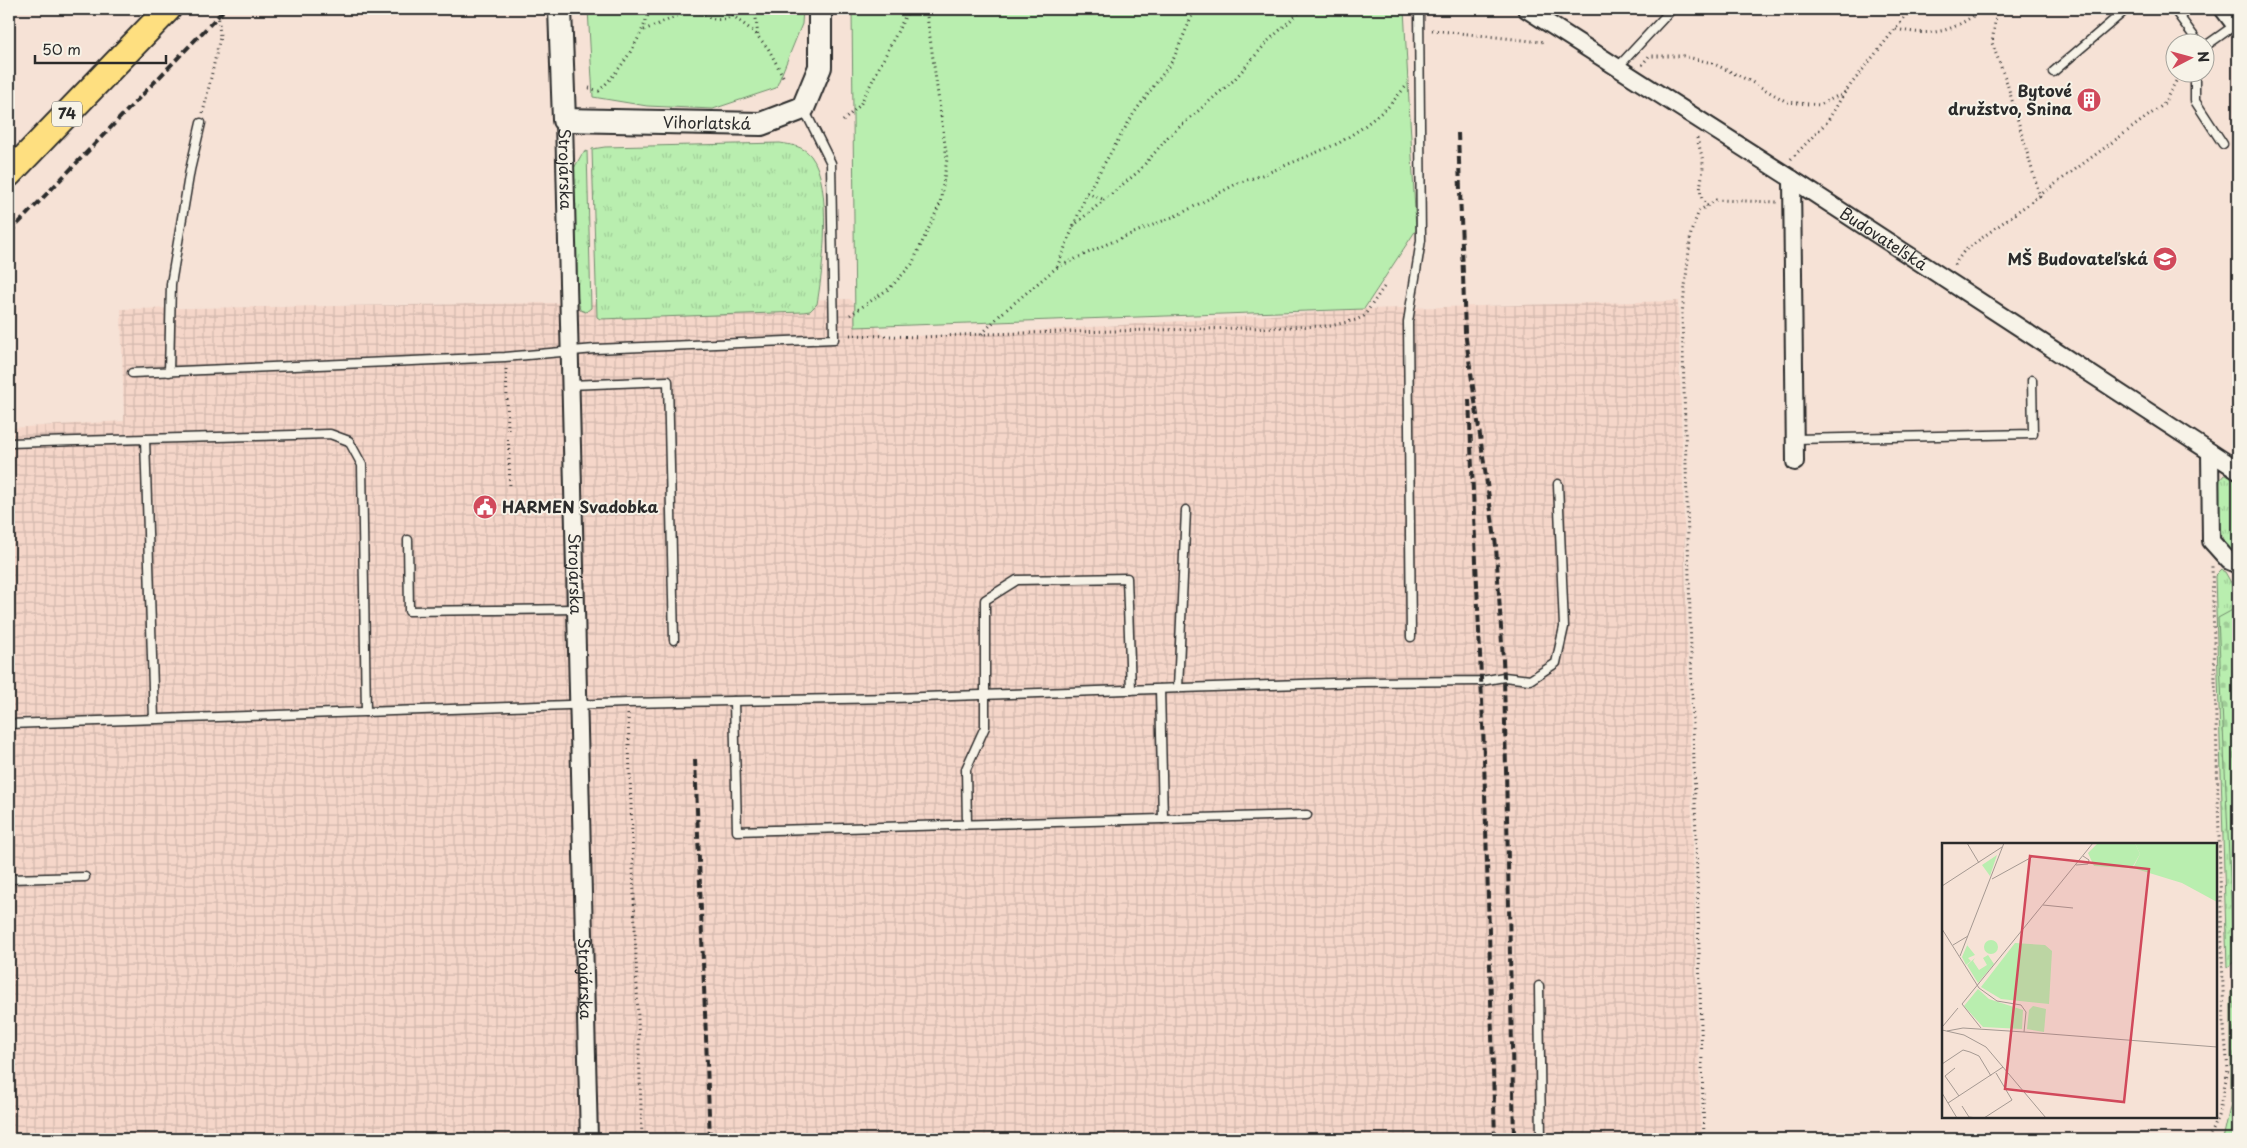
<svg xmlns="http://www.w3.org/2000/svg" width="2247" height="1148" font-family="'Playpen Sans',sans-serif">
  <style>
    .industrial { fill: url(#industrial-grid) }
    .grass { fill: url(#grass-tufts); stroke: #728c6d }
    .forest { fill: url(#forest-firs); stroke: #728c6d }
    .cemetery { fill: url(#cemetery-stones); stroke: #728c6d }
    .park { fill: #b9eeaf; stroke: #728c6d }
    .lines { fill: none; stroke-linecap: round; stroke-linejoin: round }
    .lane-casing { stroke: #2b2b2b; stroke-width: 11 }
    .street-casing { stroke: #2b2b2b; stroke-width: 20 }
    .secondary-casing { stroke: #2b2b2b; stroke-width: 26 }
    .primary-casing { stroke: #2b2b2b; stroke-width: 29 }
    .path { stroke: #2b2b2b; stroke-width: 3; stroke-dasharray: 1 4; stroke-linecap: butt }
    .lane { stroke: #f7f3e8; stroke-width: 8 }
    .street { stroke: #f7f3e8; stroke-width: 16 }
    .secondary { stroke: #f7f3e8; stroke-width: 22 }
    .primary { stroke: #fedf80; stroke-width: 25 }
    .rail { stroke: #2b2b2b; stroke-width: 4; stroke-dasharray: 8 4; stroke-linecap: butt }
    .labels { text-anchor: middle; stroke-width: 4; stroke-linejoin: round; paint-order: stroke }
    .shield { fill: #f7f3e8; stroke: #686764; stroke-width: 1 }
    .shield-label { font-size: 15px; font-weight: bold; fill: #2b2b2b }
    .poi-label { font-size: 16px; font-weight: bold; fill: #2b2b2b; stroke: #f7f3e8; text-anchor: end }
    .street-label { font-size: 16px; fill: #2b2b2b; stroke: #f7f3e8 }
    .inset-road { fill: none; stroke: #a59992; stroke-width: 1 }
    .view { fill: #d1495b; fill-opacity: 0.15; stroke: #d1495b; stroke-width: 2.5 }
    .inset-edge { fill: none; stroke: #2b2b2b; stroke-width: 2.5 }
  </style>
  <defs>
    <pattern id="industrial-grid" width="8" height="8" patternUnits="userSpaceOnUse" patternTransform="scale(1.25)"><rect width="8" height="8" fill="#f5d6c9"/><path d="M0 4h8M4 0v8" fill="none" stroke="#d2b8ad"/></pattern>
    <pattern id="grass-tufts" width="24" height="20" patternUnits="userSpaceOnUse" patternTransform="scale(1.25)"><rect width="24" height="20" fill="#b9eeaf"/><path d="M3 7l-1-3M5 7V3M7 7l1-3M15 17l-1-3M17 17v-4M19 17l1-3" fill="none" stroke="#9fcc97"/></pattern>
    <pattern id="forest-firs" width="22" height="20" patternUnits="userSpaceOnUse" patternTransform="scale(1.25)"><rect width="22" height="20" fill="#b9eeaf"/><path d="M5 1l3.5 6h-7zM16 11l3.5 6h-7z" fill="#9fcc97"/></pattern>
    <pattern id="cemetery-stones" width="16" height="16" patternUnits="userSpaceOnUse" patternTransform="scale(1.25)"><rect width="16" height="16" fill="#b9eeaf"/><path d="M2 7V4a2 2 0 0 1 4 0v3zM10 15v-3a2 2 0 0 1 4 0v3z" fill="#9fcc97"/></pattern>
  </defs>
  <rect width="100%" height="100%" fill="#f6e2d6"/>
  <filter id="ink" filterUnits="userSpaceOnUse"><feTurbulence type="fractalNoise" baseFrequency=".02" numOctaves="2"/><feDisplacementMap in="SourceGraphic" scale="10" xChannelSelector="R" yChannelSelector="G"/><feConvolveMatrix kernelMatrix="1 2 1 2 8 2 1 2 1" color-interpolation-filters="sRGB"/></filter>
  <g filter="url(#ink)">
    <path class="industrial" d="M850,299l35,38 97,-3 382,-25 314,-8 23,838h-1692v-711l115,-7 -3,-112z"/>
    <g class="grass">
      <path d="M780,143c12,2 23,3 31,13 22,28 12,114 6,148l-7,7 -7,1 -203,7 -3,-2 -5,-168 13,-2z"/>
      <path d="M587,151l4,157 -5,4 -6,-2 -4,-20 -3,-120 9,-16z"/>
      <path d="M2229,474l9,5v78c-24,-13 -21,-53 -18,-77l4,-5z"/>
      <path d="M2221,570l4,2 13,23v363l-11,10 -12,-392z"/>
    </g>
    <path class="forest" d="M2235,986l3,1v152h-15l8,-36v-111z"/>
    <path class="cemetery" d="M2238,607v380l-3,-1 -17,-368z"/>
    <g class="park">
      <path d="M588,9h215l-1,15 -26,64 -63,21 -66,-3 -54,-9z"/>
      <path d="M852,9h552l12,221 -52,79 -509,18z"/>
    </g>
    <g class="lines">
      <defs>
        <g id="lane">
          <path d="M2174,9l24,33"/>
          <path d="M2204,47l31,-22"/>
          <path d="M1617,68l55,-59"/>
          <path d="M2053,72l69,-59 -3,-4"/>
          <path d="M2195,72v29l28,43"/>
          <path d="M169,372l2,-88 19,-114 11,-47"/>
          <path d="M132,373l373,-16 90,-8 239,-10 -3,-176 -27,-54"/>
          <path d="M570,385l98,-4 6,259"/>
          <path d="M145,439l185,-5 19,7 13,24 4,247"/>
          <path d="M1795,439l238,-5 -1,-54"/>
          <path d="M9,443l136,-4 9,280"/>
          <path d="M408,540l1,71 166,-2"/>
          <path d="M1411,637l-3,-315 13,-82 -2,-231"/>
          <path d="M1178,688l8,-178"/>
          <path d="M1160,689l3,130"/>
          <path d="M734,701l3,130 570,-16"/>
          <path d="M9,724l618,-21 267,-5 468,-16 119,-1 23,-4 26,3 26,-17 8,-36 -6,-143"/>
          <path d="M967,824l-1,-55 19,-42v-127l32,-20 110,-2 4,112"/>
          <path d="M9,879l76,-2"/>
          <path d="M1539,986l2,153"/>
        </g>
        <g id="street">
          <path id="s1" d="M1526,9l266,170 446,291"/>
          <path d="M2223,9l12,16"/>
          <path id="s2" d="M564,120l25,1019"/>
          <path d="M1792,179l3,283"/>
          <path d="M2210,452l1,89 18,20 9,4"/>
        </g>
        <g id="secondary">
          <path id="s3" d="M560,9l4,111 197,4 42,-16 17,-41v-58"/>
        </g>
        <path id="primary" d="M9,174l159,-165"/>
      </defs>
      <use href="#lane" class="lane-casing"/>
      <use href="#street" class="street-casing"/>
      <use href="#secondary" class="secondary-casing"/>
      <use href="#primary" class="primary-casing"/>
      <g class="path">
        <path d="M696,9c17,15 30,13 48,0"/>
        <path d="M755,9l3,28"/>
        <path d="M1997,9l-5,34 15,40 33,114"/>
        <path d="M732,15l22,17 14,16 16,30"/>
        <path d="M1896,29c38,8 56,3 87,-20"/>
        <path d="M644,30l51,-21"/>
        <path d="M1432,30l109,12 3,-1"/>
        <path d="M1642,65l7,-9h34l29,7 38,18 37,21 33,3 25,-13"/>
        <path d="M589,88l10,3c24,-24 41,-50 51,-82"/>
        <path d="M203,113l17,-76 -2,-28"/>
        <path d="M843,121l17,-16 49,-96"/>
        <path d="M1697,138c2,9 6,19 6,27 0,16 -8,28 4,41"/>
        <path d="M1791,159l36,-37 18,-30 66,-83"/>
        <path d="M1087,193l18,7"/>
        <path d="M1073,226l66,-55 29,-34 66,-57 34,-39 35,-32"/>
        <path d="M1954,265l10,-14 199,-146 18,-33"/>
        <path d="M1057,267l30,-74 47,-80 39,-53 22,-51"/>
        <path d="M850,315l40,-27 22,-24 28,-60 7,-45 -21,-150"/>
        <path d="M982,334l18,-19 56,-47 51,-24 75,-31 56,-30 27,-9 74,-31 23,-15 26,-21 20,-23"/>
        <path d="M850,335l73,2 59,-3 348,-8 26,-6 8,-4 22,-32"/>
        <path d="M506,369l4,119"/>
        <path d="M628,714l14,425"/>
        <path d="M1704,1139l-22,-825 9,-82 8,-21 17,-11 61,2"/>
        <path d="M2208,1139l10,-23 10,-46 -4,-43 -12,-461"/>
      </g>
      <use href="#lane" class="lane"/>
      <use href="#street" class="street"/>
      <use href="#secondary" class="secondary"/>
      <use href="#primary" class="primary"/>
      <g class="rail">
        <path d="M1458,133l7,199 31,214 8,131 10,462"/>
        <path d="M9,233l216,-224"/>
        <path d="M1469,399l14,325 12,415"/>
        <path d="M695,759l15,380"/>
      </g>
    </g>
  </g>
  <defs>
    <symbol id="building-disc" viewBox="-11 -11 22 22"><circle r="9.5" fill="#d1495b" stroke="#f7f3e8"/><path d="M-4-6H4V6H1V3H-1V6H-4ZM-2.5-4.3h1.7v1.8h-1.7ZM.8-4.3h1.7v1.8H.8ZM-2.5-1h1.7V.8h-1.7ZM.8-1h1.7V.8H.8Z" fill="#fff"/></symbol>
    <symbol id="school-disc" viewBox="-11 -11 22 22"><circle r="9.5" fill="#d1495b" stroke="#f7f3e8"/><path d="M0-5L7-2L0 1L-7-2ZM-4 1L0 2.5L4 1V4Q0 6-4 4Z" fill="#fff"/></symbol>
    <symbol id="civic-disc" viewBox="-11 -11 22 22"><circle r="9.5" fill="#d1495b" stroke="#f7f3e8"/><path d="M-.6-6.5H3V-4.5H.6V-3L4-1V1h2V6H-6V1h2V-1L-.6-3ZM-1.2 2.5V6h2.4V2.5Z" fill="#fff"/></symbol>
  </defs>
  <g fill-rule="evenodd">
    <use href="#building-disc" x="2075" y="86" width="28" height="28"/>
    <use href="#school-disc" x="2151" y="245" width="28" height="28"/>
    <use href="#civic-disc" x="471" y="493" width="28" height="28"/>
  </g>
  <g class="labels">
    <rect class="shield" x="52" y="101.5" width="30" height="25" rx="4"/>
    <g class="shield-label">
      <text x="67" y="119">74</text>
    </g>
    <g class="poi-label">
      <text x="2072" y="97">Bytové<tspan x="2072" dy="18">družstvo, Snina</tspan></text>
      <text x="2148" y="265">MŠ Budovateľská</text>
      <text x="502" y="513" text-anchor="start">HARMEN Svadobka</text>
    </g>
    <g class="street-label">
      <text dy="6" stroke="none"><textPath href="#s3" startOffset="254">Vihorlatská</textPath></text>
      <text dy="6" stroke="none"><textPath href="#s2" startOffset="49">Strojárska</textPath></text>
      <text dy="6" stroke="none"><textPath href="#s1" startOffset="425">Budovateľská</textPath></text>
      <text dy="6" stroke="none"><textPath href="#s2" startOffset="454">Strojárska</textPath></text>
      <text dy="6" stroke="none"><textPath href="#s2" startOffset="859">Strojárska</textPath></text>
    </g>
  </g>
  <g transform="translate(1942 843)">
    <rect width="275" height="275" fill="#f6e2d6"/>
    <path d="M27,98l-2,4 8,10 -7,3 3,3 -5,4 -4,-8zM91,163l13,3 -2,23 -17,-3 2,-19z" fill="#b9eeaf"/>
    <path d="M193,0h82v59l-35,-19 -49,-15 7,-14z" fill="#b9eeaf"/>
    <path d="M156,0h37l5,11 -8,14 -38,-2 -6,-13z" fill="#b9eeaf"/>
    <path d="M55,12l-7,21 -8,-11zM42 104a7 7 0 1 1 14 0a7 7 0 1 1-14 0ZM73,100l30,2 7,6 -3,53 -48,-5 -20,-12zM46,112l6,9 -16,19 -11,-18 8,-7 -2,3 6,9 8,-5 -4,-7zM36,146l11,10 34,11 -1,19 -39,-2 -19,-21z" fill="#b9eeaf"/>
    <path class="inset-road" d="M25,0l12,20M134,22l12,-1 1,-4 -6,-4M50,36l40,-22M0,43l60,-39M101,62l30,3M0,86l37,59 18,13 24,4 5,7 -2,20 -61,-4 -16,3M11,102l15,-9M18,113l44,-113M1,183l15,-18M39,185l-19,-24 131,-161M0,187l22,5 22,12 60,71M82,189l193,15M0,221l21,-14 7,2 9,4 12,20M13,225l-10,8 14,20M0,250l15,25M6,260l55,-36M20,263l7,11 8,1M42,275l28,-18 -16,-27"/>
    <path class="view" d="M88,13l119,13 -25,233 -119,-13z"/>
    <rect width="275" height="275" class="inset-edge"/>
  </g>
  <rect width="2247" height="1148" fill="none" stroke="#f7f3e8" stroke-width="30"/>
  <rect x="15" y="15" width="2217" height="1118" fill="none" stroke="#2b2b2b" stroke-width="2" filter="url(#ink)"/>
  <g transform="translate(2190 58) rotate(84)"><circle r="24" fill="#f7f3e8" stroke="#a5a39c"/>
  <path d="M0-4L9 19L0 12L-9 19Z" fill="#d1495b"/>
  <text y="-8" font-size="14" font-weight="bold" text-anchor="middle" fill="#2b2b2b">N</text>
  </g>
  <path d="M35 55v8h131v-8" fill="none" stroke="#2b2b2b" stroke-width="2.5"/>
  <text x="42" y="55" font-size="15" fill="#2b2b2b" stroke="#f7f3e8" stroke-width="4" paint-order="stroke">50 m</text>
</svg>
